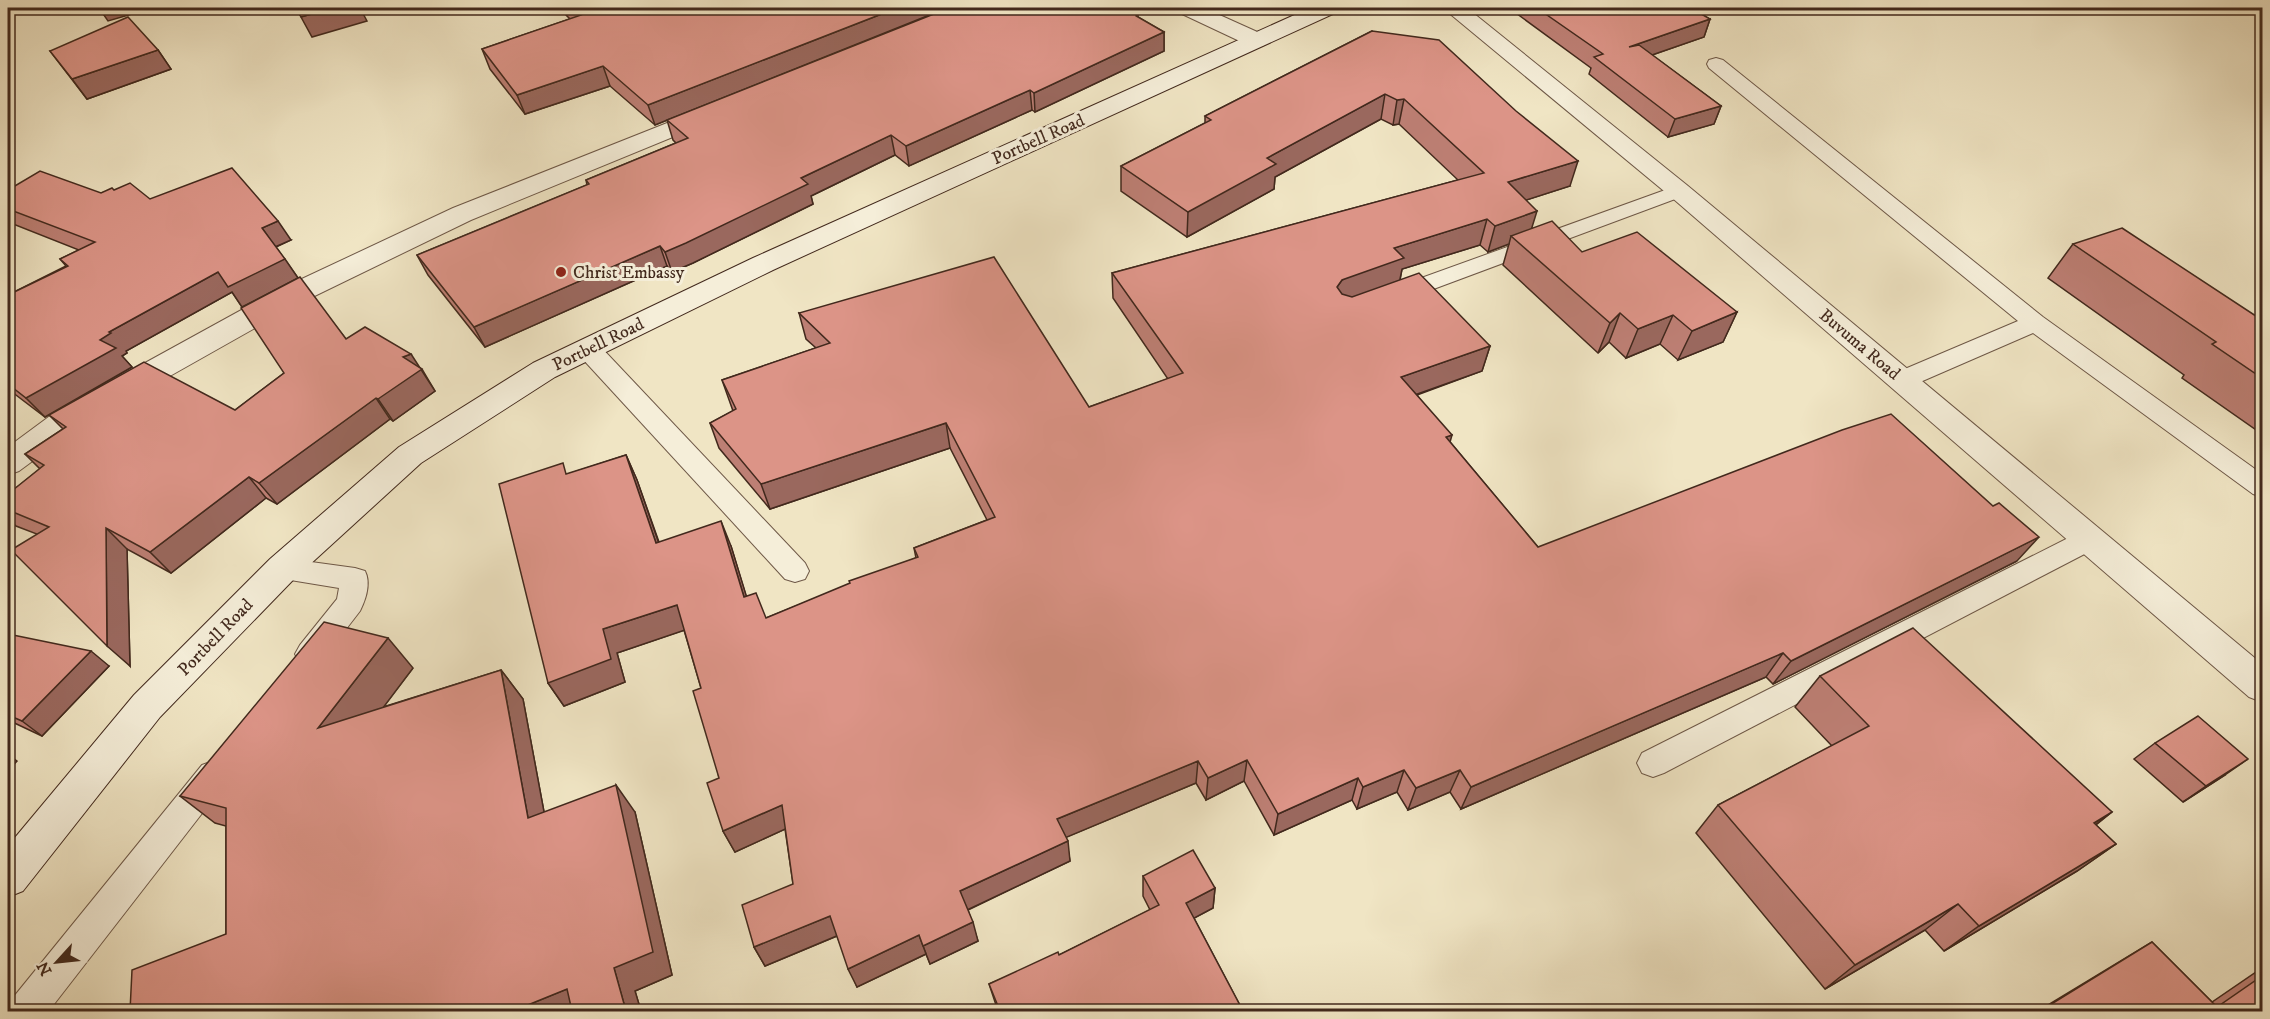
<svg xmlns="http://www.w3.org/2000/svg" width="2270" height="1019" font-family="'IM FELL DW Pica',serif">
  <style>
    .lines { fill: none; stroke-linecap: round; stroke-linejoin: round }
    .lane-casing { stroke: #6e5847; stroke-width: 2 }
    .street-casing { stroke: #6e5847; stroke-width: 2 }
    .secondary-casing { stroke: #42291d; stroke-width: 2 }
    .lane { fill: #f5eed9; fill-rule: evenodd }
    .street { fill: #f5eed9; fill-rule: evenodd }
    .secondary { fill: #f5eed9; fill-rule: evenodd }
    .wall { fill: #bd7f74; stroke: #42291d; stroke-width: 1.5 }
    .shaded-wall { fill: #9a685e; stroke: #42291d; stroke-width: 1.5 }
    .building { fill: #dc9487; stroke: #42291d; stroke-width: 1.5 }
    .poi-dot { fill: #8f2418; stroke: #f5eed9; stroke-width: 2 }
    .labels { text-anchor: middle; stroke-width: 6; stroke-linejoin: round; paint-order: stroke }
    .street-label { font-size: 18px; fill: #42291d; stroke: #f5eed9 }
    .poi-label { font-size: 18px; fill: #42291d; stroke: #f5eed9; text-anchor: start }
  </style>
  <rect width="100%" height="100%" fill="#f0e5c4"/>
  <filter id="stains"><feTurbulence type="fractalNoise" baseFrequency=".00333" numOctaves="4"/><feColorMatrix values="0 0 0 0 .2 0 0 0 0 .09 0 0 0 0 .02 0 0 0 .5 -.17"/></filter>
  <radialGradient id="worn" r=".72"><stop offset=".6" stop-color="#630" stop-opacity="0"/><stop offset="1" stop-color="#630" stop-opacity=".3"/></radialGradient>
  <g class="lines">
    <defs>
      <g id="lane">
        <path d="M1716,58l7,2 320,257 219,157v23l-9,-3 -220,-161 -122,53 -9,3 -9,-3 -3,-6 3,-6 125,-53 -309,-253 -2,-4 2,-4z"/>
        <path d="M1679,185l7,2 4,4 -4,4 -282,105 -8,3 -8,-3 -4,-5 4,-5z"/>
        <path d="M588,341l9,2 208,220 4,8 -4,8 -10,3 -10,-3 -206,-224 -3,-6 3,-6z"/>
        <path d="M2088,528l10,3 4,8 -4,8 -434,226 -11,4 -11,-4 -5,-10 5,-10z"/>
        <path d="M282,558l73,10 10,3c6,12 1,28 -5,40l-40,52 -10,3 -10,-3 -5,-9 5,-9 37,-46 2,-11 -67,-11 -4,-8 4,-8z"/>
        <path d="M213,761l11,4 5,10 -5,10 -176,227h-40l4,-13 190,-234z"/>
      </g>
      <g id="street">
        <path d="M1177,8h27l60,27 3,5 -3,5 -8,2 -8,-2 -68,-32z"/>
        <path d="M1443,8h24l221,178 574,478v38l-13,-5 -579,-501z"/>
        <path d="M710,106l9,2 3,5 -3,5 -248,102 -177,86 -218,123 -57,42 -11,4v-28l46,-34 220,-121 179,-84z"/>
      </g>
      <path id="secondary" d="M1310,8h28l-3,5 -562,257 -218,107 -134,86 -127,116 -134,138 -137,174 -15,6v-51l126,-151 136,-136 129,-112 134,-84 220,-105z"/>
    </defs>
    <use href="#lane" class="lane-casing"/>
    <use href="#street" class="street-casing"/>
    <use href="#secondary" class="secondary-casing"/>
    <use href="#lane" class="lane"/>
    <use href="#street" class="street"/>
    <use href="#secondary" class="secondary"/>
  </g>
  <g class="wall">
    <path d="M563,8h384l-292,117 -45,-39 -85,28 -35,-45 -8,-20 88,-30 -4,-4z"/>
    <path d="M1138,8v9l26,15v19l-129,61 -3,-2 -123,56 -14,-11 -84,41 2,8 -120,59 -21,9 -5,-6 -182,81 -57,-72 -11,-20 170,-70 -1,-5 90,-37 -3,-3 -6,-20z"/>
    <path d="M1509,8h182l19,11 -6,18 -52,18 69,51 -7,18 -46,13 -79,-63 2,-6z"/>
    <path d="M2243,8h19v8z"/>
    <path d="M1372,31l198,155 -44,14 6,29 50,23 155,60 -14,30 -45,18 -18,-16 -34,14 -17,-16 -11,11 -95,-88 6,-21 -21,8 -8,-7 -78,24 -2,11 90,66 -8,25 -65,24 33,47 88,105 479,14 -244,123 -7,-7 -305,132 -11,-17 -42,18 -11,-18 -40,17 -5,-9 -78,35 -30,-54 -38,19 -10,-17 -130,54 4,24 -102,49 10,31 -48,23 -4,-10 -69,33 -20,-51 -72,30 -11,-19 39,-63 -8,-55 -50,23 -12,-21 -4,-53 -18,-90 -17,-58 -67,23 8,29 -61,24 -16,-23 20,-209 58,-19 11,25 22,62 72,4 15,50 20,22 150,-60 -2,-10 73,-28 -37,-72 -180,61 -51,-61 -9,-25 23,-12 -11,-31 94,-32 -10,-9 -7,-26 290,94 79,-28 -55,-81 -1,-25 346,-93 -59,-56 -6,1 -12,-6 -106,58 -1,12 -87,48 -66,-46v-25l84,-43v-7z"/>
    <path d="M158,50l13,19 -84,30 -37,-48z"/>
    <path d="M8,190l93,3 13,-3 36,9 141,41 -15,7 22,31 48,61 74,29 2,1 13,22 -42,30 -3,-2 -113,85 -11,-6 -95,75 -44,-24 3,117 -93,-132 -21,-8 -8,-8v-24l32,-25 -15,-15 38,-25 -14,-14 186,-5 49,-37v-88l-42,22 -10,-15 -106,59 1,2 -5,3 10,11 -87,50 -37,-28v-94l58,-29 -6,-7 19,-9 -71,-28z"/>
    <path d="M2073,244l189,76v114l-80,-56 2,-3 -136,-97z"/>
    <path d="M8,634l101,32 -67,70 -34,-16z"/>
    <path d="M413,668l-30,39 118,-37 22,29 21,113h91l37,163 -37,16 6,20h-511l96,-77v-108l-11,-3 -35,-27z"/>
    <path d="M1820,676l292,136 -16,13 20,19 -39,27 -133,80 -19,-21 -100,59 -129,-156 22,-28 114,-59 -37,-39z"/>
    <path d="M2155,743l70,32 -42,27 -49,-43z"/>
    <path d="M1143,876l72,12 -2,20 -19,10 49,93h-245l-9,-27 70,-29 91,-45 -7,-14z"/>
    <path d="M2152,942l60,60 50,-34v43h-224z"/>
  </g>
  <g class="shaded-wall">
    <path d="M99,8h54l-45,13z"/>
    <path d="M333,8h27l7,13 -55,16 -11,-20z"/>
    <path d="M897,8h50l-292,117 -7,-20z"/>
    <path d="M1710,19l-6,18 -81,28 6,-18z"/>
    <path d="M1164,32v19l-129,61 -1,-19z"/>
    <path d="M158,50l13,19 -84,30 -15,-20z"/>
    <path d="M603,66l7,20 -85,28 -8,-19z"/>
    <path d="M1030,90l2,20 -123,56 -3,-20z"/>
    <path d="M1385,94l-4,25 -106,58 -1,12 -87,48 1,-25 79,-54z"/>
    <path d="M1404,99l-5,25 -6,1 4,-25z"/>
    <path d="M1721,106l-7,18 -46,13 7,-18z"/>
    <path d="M891,135l4,20 -84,41 2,8 -120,59 -21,9 -7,-20 136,-74z"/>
    <path d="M1578,161l-8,25 -69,22 7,-26z"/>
    <path d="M1537,211l-8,26 -18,-1 -2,8 -21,8 7,-26z"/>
    <path d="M1487,219l-7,26 -78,24 -3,15 -61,22 -1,-19 5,-7 52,-32z"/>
    <path d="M278,221l13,19 -16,7 -13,-19z"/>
    <path d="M660,246l7,20 -182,81 -11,-20z"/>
    <path d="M285,259l13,19 -56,29 -10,-15 -106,59 1,2 -5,3 10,11 -87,50 -19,-19 83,-66 109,-60z"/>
    <path d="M1737,312l-14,30 -45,18 14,-29z"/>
    <path d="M1620,313l-11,29 -11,11 12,-30z"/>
    <path d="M1673,315l-13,29 -34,14 12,-29z"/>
    <path d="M1490,346l-8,25 -87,31 6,-25z"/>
    <path d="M411,354l24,37 -42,30 -15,-22 25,-42z"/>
    <path d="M376,398l14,21 -113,85 -18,-21z"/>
    <path d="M946,423l4,25 -180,61 -9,-25z"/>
    <path d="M1452,435l-7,25 1,-23z"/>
    <path d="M626,455l11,25 30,87 -11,-24z"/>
    <path d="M249,477l17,21 -95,75 -21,-21z"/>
    <path d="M721,521l10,25 23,75 -10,-24z"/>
    <path d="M106,528l21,21 3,117 -23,-20z"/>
    <path d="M2039,537l-22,24 -244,123 18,-23z"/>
    <path d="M677,605l11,24 -71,24 8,29 -61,24 -16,-23 55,-54z"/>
    <path d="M388,638l25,30 -67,89 -28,-29z"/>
    <path d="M91,651l18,15 -67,70 -20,-15z"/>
    <path d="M1783,653l-17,24 -305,132 10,-22z"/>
    <path d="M501,670l22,29 27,145 -22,-26z"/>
    <path d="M8,754l9,7 -9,10z"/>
    <path d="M2248,759l-23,16 -42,27 23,-16z"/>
    <path d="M1247,760l-3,21 -38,19 2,-22z"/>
    <path d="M1198,761l-2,22 -136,57 -3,-21z"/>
    <path d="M1404,770l-7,22 -40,17 6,-22z"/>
    <path d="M1460,770l-10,22 -42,18 8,-22z"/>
    <path d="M1358,778l-6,22 -78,35 4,-21z"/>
    <path d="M616,785l19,27 37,163 -37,16 6,20h-15l-12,-43z"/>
    <path d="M782,805l10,21 -57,26 -12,-21z"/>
    <path d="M2112,812l-38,29 20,-18z"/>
    <path d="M1068,841l2,20 -105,50 -5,-20z"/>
    <path d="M2116,844l-39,27 -133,80 35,-25z"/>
    <path d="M1215,888l-2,20 -28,15 1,-20z"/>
    <path d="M1958,904l-33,26 -100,59 30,-24z"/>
    <path d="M830,916l9,19 -74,31 -11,-19z"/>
    <path d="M973,922l5,19 -48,23 -7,-18z"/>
    <path d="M919,935l7,19 -69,33 -9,-18z"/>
    <path d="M567,989l21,22h-75z"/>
  </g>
  <g class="building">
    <path d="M295,8h38l-32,9z"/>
    <path d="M572,8h325l-249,97 -45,-39 -86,29 -35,-46 99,-34z"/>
    <path d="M949,8h189l-2,8 28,16 -130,61 -4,-3 -124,56 -15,-11 -90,43 7,6 -122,59 -21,9 -5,-6 -186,81 -57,-72 172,-71 -3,-4 102,-42 -21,-18z"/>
    <path d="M1537,8h154l19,11 -81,28 10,-2 82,61 -46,13 -81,-62 9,-3z"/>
    <path d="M128,17l30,33 -86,29 -22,-28z"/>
    <path d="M1372,31l67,9 77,71 62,50 -70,21 29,29 -42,15 -8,-7 -93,29 10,10 -62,22 -5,7 5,7 10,3 67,-24 71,73 -89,31 51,58 -6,2 92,110 304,-117 49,-16 102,92 6,-3 40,34 -248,124 -8,-8 -312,134 -11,-17 -44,18 -12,-18 -41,17 -5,-9 -80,36 -31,-54 -39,18 -10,-17 -141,58 11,22 -108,50 13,31 -50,24 -4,-11 -71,34 -18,-53 -76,31 -12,-42 51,-21 -11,-79 -59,26 -16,-48 12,-5 -26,-87 8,-3 -24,-83 -74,24 8,30 -63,24 -49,-199 64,-21 3,11 60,-19 30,88 65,-22 23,76 12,-4 10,25 84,-35 -1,-2 69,-24 -4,-9 81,-31 -49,-94 -185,61 -51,-61 26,-14 -14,-29 108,-37 -31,-30 195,-56 95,150 94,-34 -71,-100 372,-100 -80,-74 -7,1 -12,-6 -118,64 9,6 -88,48 -67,-46 90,-46 -6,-4z"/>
    <path d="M232,168l46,53 -16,7 23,31 -57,28 -10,-15 -109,60 2,1 -11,7 16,8 -90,50 -18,-14v-89l60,-29 -8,-7 35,-17 -87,-33v-19l32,-19 61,22 11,-5 2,2 16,-7 20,16z"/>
    <path d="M1552,221l30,31 55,-20 100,80 -45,19 -19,-16 -35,14 -18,-16 -10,10 -99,-87z"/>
    <path d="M2122,228l140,92v58l-50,-34 4,-2 -143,-98z"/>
    <path d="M300,277l46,62 19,-12 46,27 -8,3 19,12 -44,30 -2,-1 -117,85 -10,-6 -99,75 -44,-24 1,118 -96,-96 38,-23 -41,-17v-16l36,-29 -19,-11 41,-27 -17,-12 95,-53 91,48 49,-37 -43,-65z"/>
    <path d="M324,622l64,16 -70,90 183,-58 27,148 88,-33 37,167 -39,16 12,43h-54l-5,-22 -54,22h-383l2,-41 94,-36v-126l-46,-12z"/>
    <path d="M1913,628l199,184 -18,11 22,21 -137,82 -21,-22 -103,61 -137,-160 151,-79 -49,-50z"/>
    <path d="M8,634l83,17 -69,70 -14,-6z"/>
    <path d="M2198,716l50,43 -42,27 -51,-43z"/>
    <path d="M1193,850l22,38 -29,15 57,108h-243l-11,-27 69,-32 1,3 100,-50 -16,-29z"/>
    <path d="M2152,942l65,65 45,-31v35h-222z"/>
  </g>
  <circle class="poi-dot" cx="561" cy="272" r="6"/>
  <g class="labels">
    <g class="street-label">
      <text transform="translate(1038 139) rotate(-24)" y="6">Portbell Road</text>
      <text transform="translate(598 344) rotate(-26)" y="6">Portbell Road</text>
      <text transform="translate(1860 344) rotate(40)" y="6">Buvuma Road</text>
      <text transform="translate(215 637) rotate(-46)" y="6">Portbell Road</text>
    </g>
    <g class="poi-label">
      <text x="573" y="278">Christ Embassy</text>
    </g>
  </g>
  <rect width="2270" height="1019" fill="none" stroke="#f0e5c4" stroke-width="30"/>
  <rect x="9" y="9" width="2252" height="1001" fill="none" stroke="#42291d" stroke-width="3"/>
  <rect x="15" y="15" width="2240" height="989" fill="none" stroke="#42291d" stroke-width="1.5"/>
  <g transform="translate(57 962) rotate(243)" stroke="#f5eed9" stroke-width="4.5" paint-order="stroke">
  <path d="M0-4.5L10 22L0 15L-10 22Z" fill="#42291d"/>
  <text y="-9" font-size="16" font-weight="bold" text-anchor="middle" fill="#42291d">N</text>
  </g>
  <rect width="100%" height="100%" filter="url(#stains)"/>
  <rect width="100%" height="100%" fill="url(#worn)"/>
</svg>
